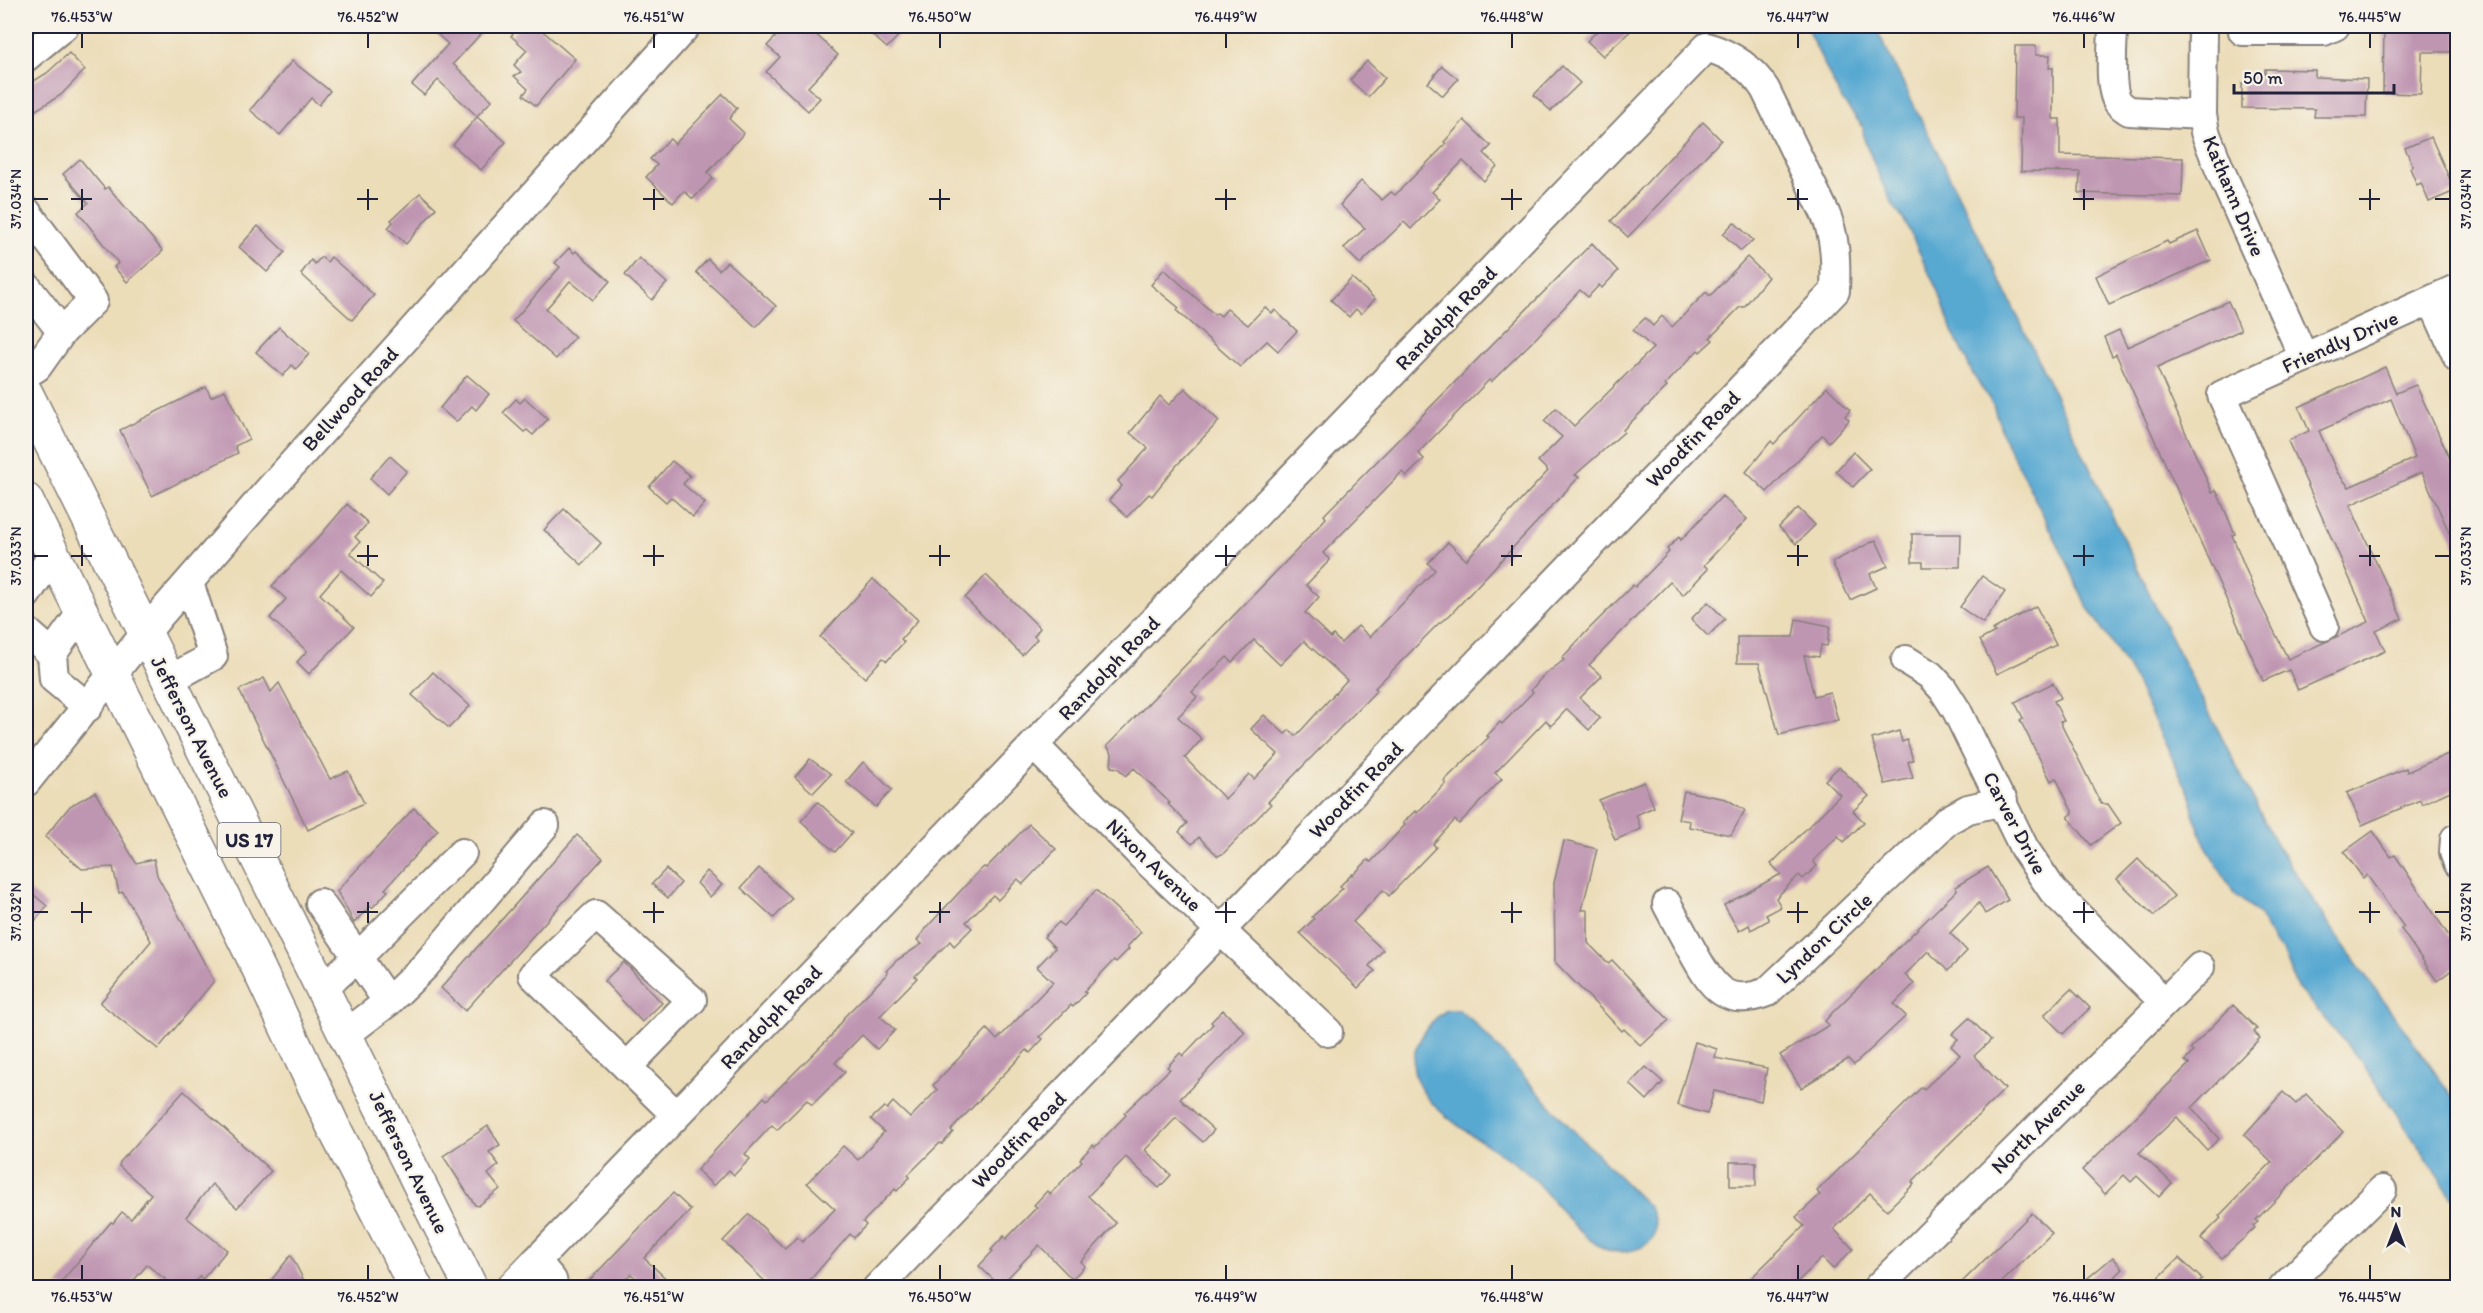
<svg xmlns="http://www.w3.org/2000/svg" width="2483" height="1313" font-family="Itim,sans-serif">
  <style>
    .water { fill: #58a9d2; stroke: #3d6686; stroke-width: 1.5 }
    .building { fill: #bf96b2; fill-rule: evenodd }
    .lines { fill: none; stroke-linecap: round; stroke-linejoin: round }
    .minor-casing { stroke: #87807a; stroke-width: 32 }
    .major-casing { stroke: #87807a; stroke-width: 36 }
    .minor { stroke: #fff; stroke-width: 28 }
    .major { stroke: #fff; stroke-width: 33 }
    .ticks { fill: none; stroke: #22223b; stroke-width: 2 }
    .labels { text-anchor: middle; stroke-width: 4.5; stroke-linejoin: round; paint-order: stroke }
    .shield { fill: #f7f3e8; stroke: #62616f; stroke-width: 1.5 }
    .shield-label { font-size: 20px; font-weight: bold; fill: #22223b }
    .street-label { font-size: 21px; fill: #22223b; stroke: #f7f3e8 }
    .neatline { fill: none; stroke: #22223b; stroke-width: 2 }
    .ticks-label { font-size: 15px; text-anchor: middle; fill: #22223b }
  </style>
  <rect width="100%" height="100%" fill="#f7f3e8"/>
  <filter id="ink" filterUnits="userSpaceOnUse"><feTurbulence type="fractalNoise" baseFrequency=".0167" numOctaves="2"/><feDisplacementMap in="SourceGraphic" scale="12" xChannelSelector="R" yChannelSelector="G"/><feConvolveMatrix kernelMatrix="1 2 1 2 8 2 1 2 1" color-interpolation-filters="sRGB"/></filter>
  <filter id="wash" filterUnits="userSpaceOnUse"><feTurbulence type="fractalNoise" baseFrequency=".008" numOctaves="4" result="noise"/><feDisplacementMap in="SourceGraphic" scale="24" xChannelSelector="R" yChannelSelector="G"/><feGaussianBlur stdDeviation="1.35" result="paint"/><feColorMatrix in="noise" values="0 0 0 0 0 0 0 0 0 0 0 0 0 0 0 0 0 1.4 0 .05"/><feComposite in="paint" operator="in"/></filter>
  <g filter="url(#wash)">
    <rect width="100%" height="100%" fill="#ecddb9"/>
    <g class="water">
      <path d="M1806,26h69l121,245 169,355 111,218 61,92 120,167v101l-94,-140 -50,-59 -16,-17 -14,-38 -8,-6 -15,-28 -26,-23 -29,-48 -12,-32 -1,-14 -62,-128 -44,-66 -20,-45 -62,-122 -11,-33 -19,-29 -22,-45 -11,-33 -36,-76 -12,-17 -11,-22 -18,-44 -1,-12 -23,-30z"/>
      <path d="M1447,1010h12l15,12 96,105 80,81c3,7 6,14 5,22 -3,20 -34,26 -50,19 -32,-15 -52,-53 -78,-76 -32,-30 -137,-70 -109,-129 7,-15 15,-26 29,-34z"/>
    </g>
    <g id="blocks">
      <g class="building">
        <path d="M428,26h60l-35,38 39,36 -15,16 -39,-36 -14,15 -12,-10 36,-41z"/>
        <path d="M520,26h17l38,33 -39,47 -13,-11 5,-6 -14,-13 7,-4 -7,-7 13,-15 -16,-14z"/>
        <path d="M786,26h21l31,29 -30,32 12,11 -12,13 -42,-39 14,-15 -13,-11z"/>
        <path d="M862,26h26l11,9 -12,13z"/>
        <path d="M1602,26h34l-33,30 -16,-15z"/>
        <path d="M2384,26h73v26h-35l-1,42 -38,-1z"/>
        <path d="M2015,46h21v9h14l-1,13h4v51h7v36l123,3 -1,38 -103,-3 1,-21 -59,-1 1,-53h-8z"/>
        <path d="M69,53l16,17 -24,25 -35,21v-30l21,-13z"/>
        <path d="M292,61l38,30 -11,14 -8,-7 -31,37 -30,-25z"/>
        <path d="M1367,61l18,17 -17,19 -18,-17z"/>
        <path d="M1442,66l16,13 -15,17 -15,-13z"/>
        <path d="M1562,66l18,17 -29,28 -17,-16z"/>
        <path d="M2265,69l50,1v7l52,2 -1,38h-52l1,-8 -73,-1v-25h7v-11l16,1z"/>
        <path d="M723,94l14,14 -8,11 15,14 -37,40 6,5 -20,21 -9,-8 -11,12 -27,-26 11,-12 -7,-6 20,-20 5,5z"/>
        <path d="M477,117l29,25 -25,28 -28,-25z"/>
        <path d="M1464,120l27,26 -7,7 13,13 -13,15 -21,-20 -31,31 8,7 -29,30 -7,-7 -44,42 -16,-16 21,-20 -25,-23 21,-24 21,19 9,-8 4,3 51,-51 -2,-2z"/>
        <path d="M1703,122l18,18 -93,97 -17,-16z"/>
        <path d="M2431,137l24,54 -26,11 -8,-19 -4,2 -7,-17 3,-2 -8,-18z"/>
        <path d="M80,159l25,30 3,-2 55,64 -36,31 -13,-15 4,-4 -40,-51 10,-9 -25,-29z"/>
        <path d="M420,193l16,15 -30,36 -18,-16 5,-6 -2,-2z"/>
        <path d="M1734,222l19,18 -12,11 -18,-17z"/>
        <path d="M258,226l27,26 -18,20 -28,-25z"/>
        <path d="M2198,231l13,29 -102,45 -13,-29 71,-35 2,3z"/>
        <path d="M1592,243l26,28 -16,17 -3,-3 -11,12 -8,-7 -43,47 -46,45 -2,-2 -71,73 6,6 -17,17 -5,-4 -79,81 7,7 -24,25 13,12 -14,16 26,25 2,-3 8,8 17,-17 12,11 65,-67 -7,-7 20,-21 18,18 82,-89 -10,-10 24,-24 -18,-16 12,-13 18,18 79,-78 -20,-18 12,-12 8,8 9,-10 10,11 34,-35 4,4 37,-39 21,20 -24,30h-4l-30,31 3,2 -13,12 -2,-2 -33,35 2,2 -44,43 1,2 -49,43 4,2 -129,138 -12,9 -63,64 2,2 -109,112 3,2 -47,49 -6,3 -19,-19 -7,7 -13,-12 8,-9 -19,-19 2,-1 -36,-35 -8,8 -8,-8 -7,-1 1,-14 -5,-7 190,-196 29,-32 -2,-3zM1254,640l26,25 24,-24 43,39 -51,56 -6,-6 -5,4 -21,-19 -13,14 27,25 -24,25 -5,-5 -24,25 -40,-41 17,-19 -24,-22 19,-20 -5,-5 35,-35 5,5z"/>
        <path d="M569,248l5,5 2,-2 34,30 -17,19 -23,-19 -24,28 29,28 -19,22 -43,-38 47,-54 -5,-4z"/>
        <path d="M321,257l6,5 4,-5 43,38 -22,25 -51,-46 10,-14 4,4z"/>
        <path d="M639,258l28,25 -15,17 -27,-25z"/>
        <path d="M708,259l11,11 8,-8 49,44 -20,21 -60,-55z"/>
        <path d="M1164,269l51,46 2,-2 4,3 6,-7 21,16 17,-18 7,6 3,-3 22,21 -19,20 -11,-10 -27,26 -63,-56 2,-3 -28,-23z"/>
        <path d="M1352,278l23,21 -14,15 -5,-5 -7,8 -18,-17z"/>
        <path d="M2228,301l13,29 -84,38 55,124 4,-2 19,44 -3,1 25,62 31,62 81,-37 -81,-181 21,-10 -10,-24 86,-40 11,26 20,-8 41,89v76l-35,-78 -72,33 52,114 -26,12 9,20 -87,39 -9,-20 -26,11 -147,-327 -4,2 -8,-19 15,-7 8,17zM2391,399l24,59 -66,29 -12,-15 -18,-41z"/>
        <path d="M279,327l30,27 -13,15 -4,-4 -9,11 -27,-24z"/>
        <path d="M467,375l22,19 -13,16 -4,-4 -16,16 -16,-14z"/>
        <path d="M206,387l5,10 14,-7 24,49 -14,7 3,7 -86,43 -32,-66z"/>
        <path d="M1827,387l23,23 -5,6 4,4 -20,22 -7,-7 -55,57 -21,-20 25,-31 3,3z"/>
        <path d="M1185,388l34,33 -42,44 -25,31 -3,-2 -22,23 -18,-17 13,-14 -4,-5 30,-33 -18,-15 30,-37 9,9z"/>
        <path d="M525,398l23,21 -15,16 -6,-5 -3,2 -21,-19 13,-14 4,4z"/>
        <path d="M1853,452l17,17 -17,18 -17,-16z"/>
        <path d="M390,456l17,15 -20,23 -17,-16z"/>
        <path d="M672,461l18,15 -7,8 22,19 -12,14 -22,-20 -5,5 -17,-15z"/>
        <path d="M1722,496l25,23 -43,46 4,4 -25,26 -13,-13 -81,83 13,11 -22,22 20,20 -11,12 -22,-21 -16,17 -5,-6 -51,53 7,6 -43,45 -4,-4 -22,24 3,3 -47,49 -6,-6 -30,32 30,28 -14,16 6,5 -17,17 -58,-55 14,-14 -2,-2 31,-29 -3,-2 12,-12 1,1 15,-15 3,2 34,-37 -2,-2 12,-12 2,2 29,-30 -2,-2 45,-44 -2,-1 13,-14 2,2 31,-32 -2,-2 11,-13 22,-17 -2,-2 26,-28 45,-45 2,2 34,-35 -2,-3 12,-12 2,3z"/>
        <path d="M347,504l21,19 -13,14 5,5 -10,11 33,30 -12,14 -30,-27 -21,24 34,33 -45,47 -12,-12 10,-11 -37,-33 16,-19 -14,-13 47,-49z"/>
        <path d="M1798,508l17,17 -19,19 -17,-17z"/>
        <path d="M564,509l37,34 -19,22 -38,-35z"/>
        <path d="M1912,534h49l-1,33h-37v-5h-11z"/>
        <path d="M1876,540l12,26 -18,8 6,14 -26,12 -18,-38z"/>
        <path d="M986,575l54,53 -6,8 3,3 -15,16 -57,-57z"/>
        <path d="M1982,576l23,16 -22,31 -23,-16z"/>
        <path d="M873,579l45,41 -17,19 3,3 -17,19 -4,-3 -18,20 -45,-41z"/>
        <path d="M1708,602l17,17 -17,17 -17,-17z"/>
        <path d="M2036,606l20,39 -59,29 -17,-34 15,-8 -3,-2z"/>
        <path d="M1796,619l34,7 -3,20 -6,-1 -2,12 -15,-2 10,41 16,-4 8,28 -59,15 -20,-72h-22v-26h56z"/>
        <path d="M433,672l37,34 -21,22 -37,-33z"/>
        <path d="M264,678l7,14 8,-9 51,96 18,-8 16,32 -56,27 -69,-140z"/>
        <path d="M2053,683l8,15 -7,3 10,20 -4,1 41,82h7l13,19 -30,22 -23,-28 5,-4 -17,-35 -5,3 -31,-61 3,-2 -8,-16z"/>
        <path d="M1899,731l3,11 5,-2 6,20 -5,2 5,16 -28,6 -13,-45z"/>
        <path d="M2457,750v38l-35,16 -2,-4 -58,25 -15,-32 59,-25 1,4z"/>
        <path d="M810,759l21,15 -18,19 -18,-16z"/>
        <path d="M863,762l29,28 -16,17 -30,-25z"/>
        <path d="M1839,767l30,29 -16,15 11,11 -20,20 -6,-6 -25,25 4,5 -14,13 -4,-4 -23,23 5,9 -15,8 3,5 -18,10 -2,-5 -10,6 -15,-26 57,-31 -10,-10 69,-69 -15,-15z"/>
        <path d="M1644,782l10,25 -18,8 5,14 -26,11 -16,-40z"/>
        <path d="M1684,791l42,8 19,11 -14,25 -42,-8 1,-6 -12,-2z"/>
        <path d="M95,792l41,71 18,-4 3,16 57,106 -56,68 -58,-46 51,-62 -28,-49 -4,1 -6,-26 -31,2 -37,-32 25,-31z"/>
        <path d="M818,802l34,31 -17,19 -34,-31z"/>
        <path d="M414,808l24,22 -53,59 3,2 -16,17 -2,-2 -16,17 -17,-32z"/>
        <path d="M1029,824l27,25 -33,35 -5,-5 -20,21 -5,-5 -27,27 6,6 -18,18 -4,-5 -35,35 2,2 -37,38 15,14 -18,19 -15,-14 -27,28 10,9 -33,33 -5,-5 -30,30 -5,-5 -27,29 5,5 -16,16 -5,-5 -15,16 -17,-16 67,-73 3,3 64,-64 13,-17 -1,-1 45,-45 -2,-2 11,-11 25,-16 -5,-4 12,-15 49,-53 6,-5 2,1z"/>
        <path d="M2373,831l18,26 4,-2 62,93v18l-20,15 -36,-52 3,-2 -37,-52 -4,3 -19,-26z"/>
        <path d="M577,835l26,23 -138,153 -24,-23z"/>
        <path d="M1564,841l33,8 -15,61h6v33l20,20 4,-3 57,60 -28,26 -17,-17 -2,2 -67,-69 -1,-79z"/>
        <path d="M2138,859l36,37 -20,20 -37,-37z"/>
        <path d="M1988,867l20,33 -23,14 -6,-11 -29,30 17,18 -19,20 -20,-20 -23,24 9,9 -20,20 12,12 -52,49 -6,-6 -47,29 -21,-33 49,-30 -4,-4 7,-8 125,-123 -2,-3z"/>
        <path d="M759,868l33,30 -18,20 -33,-30z"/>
        <path d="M666,869l15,14 -13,15 -16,-14z"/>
        <path d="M707,871l15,14 -12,12 -13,-14z"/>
        <path d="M26,888l21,18 -21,26z"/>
        <path d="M1096,890l45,42 -14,15 2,2 -13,13 -2,-2 -30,32 2,1 -13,14 -2,-2 -31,32 3,2 -13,14 -3,-3 -41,43 -35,37 2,2 -11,12 -2,-1 -32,32 2,2 -13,14 -2,-2 -32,33 3,3 -12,13 -4,-4 -46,53h-33l-48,-46 26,-27 36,35 12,-12 5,5 33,-33 -28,-26 36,-37 15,14 26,-28 -13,-13 13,-12 3,2 6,-7 17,16 27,-28 -4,-5 54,-56 10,11 56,-58 -16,-15 18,-19 -11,-11 15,-15 4,4z"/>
        <path d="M624,962l38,41 -20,19 -38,-41z"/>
        <path d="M2071,989l19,19 -27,26 -19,-19z"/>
        <path d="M2233,1005l24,24 -3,3 6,6 -68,70 27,31 -12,11 -30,-33 -38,36 33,30 -13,14 -22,-21 -6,6 -7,-7 -19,19 -23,-24 107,-106 -4,-3 8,-9 -3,-3z"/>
        <path d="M1223,1010l22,22 -65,67 34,31 -11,12 -27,-24 -31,32 26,25 -12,13 -33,-31 -38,39 28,27 -35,39 4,4 -13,13 -33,-34 -39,41 -21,-20 14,-15 -2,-1 13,-14 2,3 31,-32 -3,-2 13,-14 3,3 32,-33 -2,-2 13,-14 2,2 31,-32 -2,-2 46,-44 -3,-2 13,-14 3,3 30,-32 -2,-2z"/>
        <path d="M1969,1018l22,22 -17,16 31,33 -63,62 -30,31 2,2 -27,26 -17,-17 -36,36 19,20 -20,20 -11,-11 -30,29h-50l62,-61 -8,-9 24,-22 -3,-4 105,-104 2,2 36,-34 -9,-9 7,-7 -6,-5z"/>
        <path d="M1695,1042l22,7 -2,9 52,10 -6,33 -47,-10 -7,23 -30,-9z"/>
        <path d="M1646,1067l17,15 -16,18 -17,-16z"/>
        <path d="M184,1091l87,80 -34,37 -25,-24 -26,33 41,33 -25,30 -2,-4 -9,11h-16l-28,-22 -19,22h-71l54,-65 2,1 9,-11 9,7 20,-25 -32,-28 1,-4z"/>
        <path d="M2283,1092l13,12 10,-10 37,38 -87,88 2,2 -5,4 2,2 -33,30 -21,-20 20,-20 -2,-2 53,-54 -28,-27z"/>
        <path d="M488,1126l12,19 -11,7 10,13 -11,9 12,15 -22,17 -3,-1 -32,-49z"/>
        <rect x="1730" y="1162" width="26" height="24"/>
        <path d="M673,1193l18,17 -47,48 31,29h-30l-14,-13 -13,13h-35z"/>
        <path d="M2032,1213l20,20 -55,54h-40z"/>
        <path d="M291,1255l16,32h-41z"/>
        <path d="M2113,1257l10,12 -18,18h-28z"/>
        <path d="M2179,1258l23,21 -8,8h-45z"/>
      </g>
    </g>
  </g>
  <g filter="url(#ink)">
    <use href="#blocks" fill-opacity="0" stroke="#87807a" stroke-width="1.5"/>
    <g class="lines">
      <defs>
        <g id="minor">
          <path d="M2113,26c0,17 -5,62 5,76 3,4 7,6 11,9l73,4"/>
          <path d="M2203,26l-1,89 3,17 15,38 84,188"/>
          <path d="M2243,31h81l11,-5"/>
          <path d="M26,57l38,-31"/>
          <path d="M26,211l67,90 -31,31 -25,35 -11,7"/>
          <path d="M26,286l36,46"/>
          <path d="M2432,300l26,58"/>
          <path d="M26,595l27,-40"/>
          <path d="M2324,626l-102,-231 236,-107"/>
          <path d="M26,631l26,23 30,-42"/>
          <path d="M52,654l2,25 34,28"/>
          <path d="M1906,660l24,15 13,14 14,22 67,137 29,43 111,111"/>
          <path d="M169,680l44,-24 -24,-73"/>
          <path d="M1034,745l108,111 186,176"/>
          <path d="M26,782l134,-167 108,-124 418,-465"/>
          <path d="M2458,838l-3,1 -1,13 4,11"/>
          <path d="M320,903l68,99"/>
          <path d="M1667,904c9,17 18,34 27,50 18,33 32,54 73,38l181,-172 20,-11 35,-8"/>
          <path d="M323,988l35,-31 104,-104"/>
          <path d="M346,1034l42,-32 37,-36 120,-141"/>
          <path d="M627,1067l65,-67 -96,-85 -63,60 143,140"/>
          <path d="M536,1261l16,19 2,8"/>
          <path d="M510,1288l1197,-1241c25,8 44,20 58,42l60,124c11,25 11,51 10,78l-958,997"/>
          <path d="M1877,1288l323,-321"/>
          <path d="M2283,1288l99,-98"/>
        </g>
        <g id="major">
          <path d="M26,393l445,895"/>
          <path d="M26,500l229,461 79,167 82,160"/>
        </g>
      </defs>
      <use href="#minor" class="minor-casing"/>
      <use href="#major" class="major-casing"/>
      <use href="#minor" class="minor"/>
      <use href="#major" class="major"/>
    </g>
  </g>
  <path class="ticks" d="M82,33v15M368,33v15M654,33v15M940,33v15M1226,33v15M1512,33v15M1798,33v15M2084,33v15M2370,33v15M82,189v21M368,189v21M654,189v21M940,189v21M1226,189v21M1512,189v21M1798,189v21M2084,189v21M2370,189v21M33,199h15M71,199h21M357,199h21M643,199h21M929,199h21M1215,199h21M1501,199h21M1787,199h21M2073,199h21M2359,199h21M2435,199h15M82,545v21M368,545v21M654,545v21M940,545v21M1226,545v21M1512,545v21M1798,545v21M2084,545v21M2370,545v21M33,556h15M71,556h21M357,556h21M643,556h21M929,556h21M1215,556h21M1501,556h21M1787,556h21M2073,556h21M2359,556h21M2435,556h15M82,902v21M368,902v21M654,902v21M940,902v21M1226,902v21M1512,902v21M1798,902v21M2084,902v21M2370,902v21M33,912h15M71,912h21M357,912h21M643,912h21M929,912h21M1215,912h21M1501,912h21M1787,912h21M2073,912h21M2359,912h21M2435,912h15M82,1265v15M368,1265v15M654,1265v15M940,1265v15M1226,1265v15M1512,1265v15M1798,1265v15M2084,1265v15M2370,1265v15"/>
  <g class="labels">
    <rect class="shield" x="217.5" y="823" width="63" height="34" rx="4.5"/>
    <g class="shield-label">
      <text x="249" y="847">US 17</text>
    </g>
    <g class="street-label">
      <text transform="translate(2234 196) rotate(67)" y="7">Kathann Drive</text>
      <text transform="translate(1446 318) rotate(-46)" y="7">Randolph Road</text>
      <text transform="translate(2340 342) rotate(-24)" y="7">Friendly Drive</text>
      <text transform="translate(350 399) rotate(-48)" y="7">Bellwood Road</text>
      <text transform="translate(1693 439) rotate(-46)" y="7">Woodfin Road</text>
      <text transform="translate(1109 668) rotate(-46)" y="7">Randolph Road</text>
      <text transform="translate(192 727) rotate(63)" y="7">Jefferson Avenue</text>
      <text transform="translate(1356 790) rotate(-46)" y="7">Woodfin Road</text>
      <text transform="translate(2015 823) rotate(62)" y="7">Carver Drive</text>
      <text transform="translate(1154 865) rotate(44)" y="7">Nixon Avenue</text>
      <text transform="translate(1824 938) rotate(-43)" y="7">Lyndon Circle</text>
      <text transform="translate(771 1017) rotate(-46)" y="7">Randolph Road</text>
      <text transform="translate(2038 1127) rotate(-45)" y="7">North Avenue</text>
      <text transform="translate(1019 1140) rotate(-46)" y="7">Woodfin Road</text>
      <text transform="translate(409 1162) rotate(64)" y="7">Jefferson Avenue</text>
    </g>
  </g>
  <rect width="2483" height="1313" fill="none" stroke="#f7f3e8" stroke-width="66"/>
  <g transform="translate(2396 1226)" stroke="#f7f3e8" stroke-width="4.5" paint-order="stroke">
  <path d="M0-4.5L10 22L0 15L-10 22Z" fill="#22223b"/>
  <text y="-9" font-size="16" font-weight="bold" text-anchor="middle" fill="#22223b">N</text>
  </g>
  <path d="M2234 84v9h160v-9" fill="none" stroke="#22223b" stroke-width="3"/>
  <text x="2243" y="84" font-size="18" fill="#22223b" stroke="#f7f3e8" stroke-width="4.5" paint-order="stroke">50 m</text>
  <rect x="33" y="33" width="2417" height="1247" class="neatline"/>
  <g class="ticks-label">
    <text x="82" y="22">76.453°W</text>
    <text x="368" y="22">76.452°W</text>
    <text x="654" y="22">76.451°W</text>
    <text x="940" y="22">76.450°W</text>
    <text x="1226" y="22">76.449°W</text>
    <text x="1512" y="22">76.448°W</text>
    <text x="1798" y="22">76.447°W</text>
    <text x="2084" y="22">76.446°W</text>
    <text x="2370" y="22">76.445°W</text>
    <text transform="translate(16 199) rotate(-90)" y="5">37.034°N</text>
    <text transform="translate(2466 199) rotate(-90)" y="5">37.034°N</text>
    <text transform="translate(16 556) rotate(-90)" y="5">37.033°N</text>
    <text transform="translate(2466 556) rotate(-90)" y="5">37.033°N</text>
    <text transform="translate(16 912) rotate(-90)" y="5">37.032°N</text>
    <text transform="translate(2466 912) rotate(-90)" y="5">37.032°N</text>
    <text x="82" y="1302">76.453°W</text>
    <text x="368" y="1302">76.452°W</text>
    <text x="654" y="1302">76.451°W</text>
    <text x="940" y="1302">76.450°W</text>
    <text x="1226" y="1302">76.449°W</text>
    <text x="1512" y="1302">76.448°W</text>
    <text x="1798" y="1302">76.447°W</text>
    <text x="2084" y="1302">76.446°W</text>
    <text x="2370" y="1302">76.445°W</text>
  </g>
</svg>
